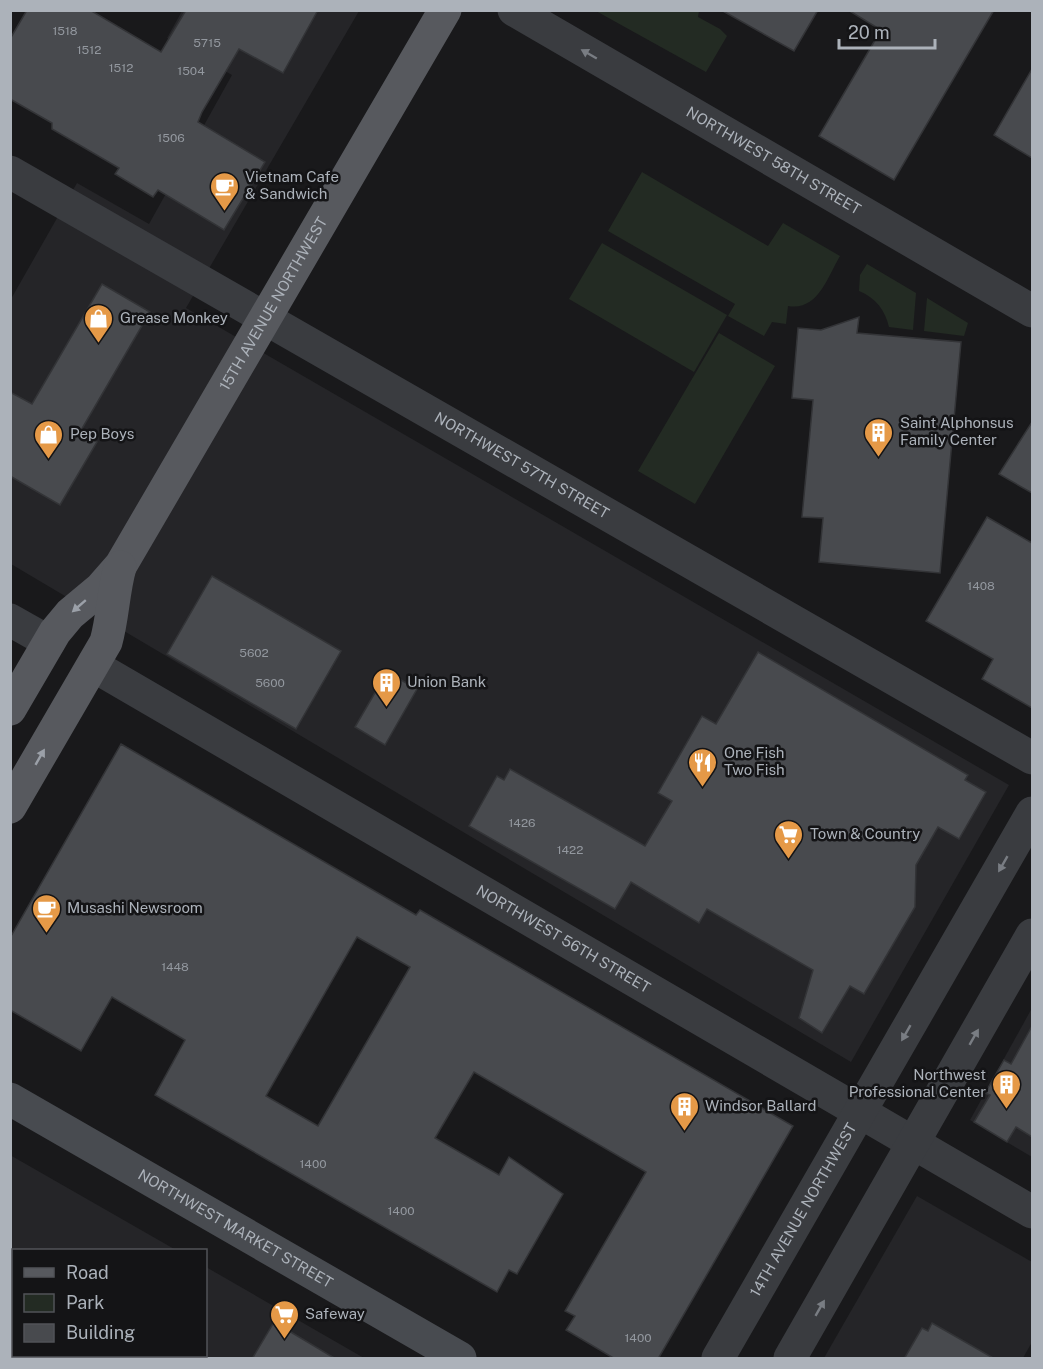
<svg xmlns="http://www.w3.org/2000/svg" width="1043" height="1369" font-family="'Public Sans',sans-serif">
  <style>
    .built { fill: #252528 }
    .green { fill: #232b23 }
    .building { fill: #484a4e; stroke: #333437; stroke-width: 1.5; fill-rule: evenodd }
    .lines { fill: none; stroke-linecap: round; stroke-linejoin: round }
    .minor { stroke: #3a3c40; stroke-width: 33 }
    .secondary { stroke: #484b50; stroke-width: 33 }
    .primary { stroke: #57595e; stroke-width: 33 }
    .oneway { fill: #797d83 }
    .oneway2 { fill: #9ba0a8 }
    .labels { text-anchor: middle; stroke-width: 5; stroke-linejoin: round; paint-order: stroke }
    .number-label { font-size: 12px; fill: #93989f }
    .street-label { font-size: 15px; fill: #acb2ba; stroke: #141416 }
    .poi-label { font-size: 15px; fill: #acb2ba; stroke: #141416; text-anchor: start }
  </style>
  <rect width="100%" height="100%" fill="#19191b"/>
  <g class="built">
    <path d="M182,11h177l-173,297 823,477 -158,277 -840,-498v-265l66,-116 72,41 83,-149 -65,-37z"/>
    <path d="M1032,1008v149l-62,-37z"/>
    <path d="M10,1155l166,95h-162v106h192v-89l158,91h-353z"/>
    <path d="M917,1196l115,66v80l-9,16h-199z"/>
  </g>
  <g class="green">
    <path d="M596,11h103l-1,6 22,12 7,7 -21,36z"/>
    <path d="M642,172l126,74 15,-23 57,33c-13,22 -22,55 -52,50l-2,18 -14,-2 -8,14 -36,-20 7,-12 -127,-73z"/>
    <path d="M602,243l125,72 -33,57 -125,-73z"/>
    <path d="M867,264l49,29 -3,37 -24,-3c-4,-17 -13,-29 -30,-36l1,-16z"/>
    <path d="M927,298l41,25 -4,13 -40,-5z"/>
    <path d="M719,333l56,33 -80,138 -57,-33z"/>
  </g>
  <g class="building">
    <path d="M27,10h63l71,42 25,-42h132l-35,63 -44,-24 -37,63 -4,10 67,40 -41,68 -66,-40 -5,7 -38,-23 4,-6 -67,-39v-6l-42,-24v-60z"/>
    <path d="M721,10h97l-24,41z"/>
    <path d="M848,10h146l-100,170 -75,-44 62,-106z"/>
    <path d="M1032,69v89l-38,-23z"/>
    <path d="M102,284l48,28 -70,120 17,10 -37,63 -50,-29v-84l22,12z"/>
    <path d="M859,317l-2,16 104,9 -21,231 -121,-11 4,-44 -21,-1 11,-117 -21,-2 6,-70 23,2z"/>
    <path d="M1032,422v71l-33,-19z"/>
    <path d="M987,517l45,26v165l-50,-29 11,-20 -67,-38z"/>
    <path d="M212,576l129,75 -45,78 -129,-75z"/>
    <path d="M758,652l210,123 -3,5 21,12 -27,47 -21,-12 -22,38 -1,42 -51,87 -14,-8 -28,47 -23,-15 14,-48 -106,-61 -8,14 -68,-41 -16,27 -146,-83 28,-50 7,4 6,-11 135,77 27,-45 -14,-8 44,-77 14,8z"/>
    <path d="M387,672l30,17 -32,56 -30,-18z"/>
    <path d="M121,744l295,171 4,-5 373,216 -135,233h-43l-49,-29 9,-14 -10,-5 81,-139 -172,-100 -39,66 64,37 10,-18 54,37 -46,80 -8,-4 -12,22 -342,-197 30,-55 -73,-43 -31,54 -71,-41v-72zM357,937l53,30 -92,159 -52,-30z"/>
    <path d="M1032,1026v111l-16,-10 -9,15 -33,-20 16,-27 -5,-2 19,-33 7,4z"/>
    <path d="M274,1322l62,37h-84z"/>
    <path d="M932,1323l63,36h-91l18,-31 6,3z"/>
  </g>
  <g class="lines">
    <g class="minor">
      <path id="s1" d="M514,10l518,301"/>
      <path id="s2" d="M10,172l1022,586"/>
      <path d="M10,620l39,22"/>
      <path id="s3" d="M94,666l938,546"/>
      <path id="s4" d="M718,1358l314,-545"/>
      <path d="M790,1358l242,-423"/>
    </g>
    <path class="secondary" id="s5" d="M10,1099l450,259"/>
    <g class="primary">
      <path id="s6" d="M10,709l45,-77 15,-18 30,-25 21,-24 324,-555"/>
      <path d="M10,807l96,-165c7,-25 7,-50 14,-75"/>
    </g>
  </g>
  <defs><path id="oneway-solid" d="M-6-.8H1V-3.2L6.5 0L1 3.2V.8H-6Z" transform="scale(1.5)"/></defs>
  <g class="oneway">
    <use href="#oneway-solid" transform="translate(589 54) rotate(-150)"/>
    <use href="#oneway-solid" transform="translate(1003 864) rotate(120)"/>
    <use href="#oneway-solid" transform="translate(906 1033) rotate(120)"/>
    <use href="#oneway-solid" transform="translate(974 1037) rotate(-60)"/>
    <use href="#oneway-solid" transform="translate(820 1308) rotate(-60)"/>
  </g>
  <g class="oneway2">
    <use href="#oneway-solid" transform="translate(79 606) rotate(139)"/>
    <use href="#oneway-solid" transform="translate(40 757) rotate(-60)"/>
  </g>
  <defs>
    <symbol id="cafe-pin" viewBox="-11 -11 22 30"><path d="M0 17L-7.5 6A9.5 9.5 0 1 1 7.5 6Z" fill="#e59947" stroke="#141416"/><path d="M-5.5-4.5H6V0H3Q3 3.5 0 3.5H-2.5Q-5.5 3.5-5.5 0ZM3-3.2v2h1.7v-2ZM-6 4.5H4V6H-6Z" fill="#fff"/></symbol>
    <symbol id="shop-pin" viewBox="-11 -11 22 30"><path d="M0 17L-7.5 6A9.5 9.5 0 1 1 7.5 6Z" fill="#e59947" stroke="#141416"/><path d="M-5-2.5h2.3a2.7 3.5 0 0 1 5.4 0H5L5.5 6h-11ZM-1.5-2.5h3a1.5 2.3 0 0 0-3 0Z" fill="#fff"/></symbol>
    <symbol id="building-pin" viewBox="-11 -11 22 30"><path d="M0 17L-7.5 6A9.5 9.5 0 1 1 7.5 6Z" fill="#e59947" stroke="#141416"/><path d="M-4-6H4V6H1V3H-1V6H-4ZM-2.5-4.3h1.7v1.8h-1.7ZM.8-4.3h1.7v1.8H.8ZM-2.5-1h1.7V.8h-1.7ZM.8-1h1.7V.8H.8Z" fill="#fff"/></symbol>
    <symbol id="restaurant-pin" viewBox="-11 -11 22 30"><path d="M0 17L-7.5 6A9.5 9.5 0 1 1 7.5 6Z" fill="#e59947" stroke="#141416"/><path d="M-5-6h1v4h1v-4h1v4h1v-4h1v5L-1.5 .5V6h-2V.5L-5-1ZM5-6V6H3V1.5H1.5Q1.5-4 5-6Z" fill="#fff"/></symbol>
    <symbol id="supermarket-pin" viewBox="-11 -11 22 30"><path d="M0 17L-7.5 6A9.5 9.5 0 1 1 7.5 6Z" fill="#e59947" stroke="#141416"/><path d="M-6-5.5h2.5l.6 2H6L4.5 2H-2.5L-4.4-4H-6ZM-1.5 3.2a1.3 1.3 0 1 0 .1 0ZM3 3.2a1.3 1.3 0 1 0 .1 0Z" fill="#fff"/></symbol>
  </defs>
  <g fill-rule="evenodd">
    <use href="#cafe-pin" x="208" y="170" width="33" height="45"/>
    <use href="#shop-pin" x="82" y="302" width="33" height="45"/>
    <use href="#building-pin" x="862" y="416" width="33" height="45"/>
    <use href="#shop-pin" x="32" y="418" width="33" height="45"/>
    <use href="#building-pin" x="370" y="666" width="33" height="45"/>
    <use href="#restaurant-pin" x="686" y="746" width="33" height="45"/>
    <use href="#supermarket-pin" x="772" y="818" width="33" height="45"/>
    <use href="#cafe-pin" x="30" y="892" width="33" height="45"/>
    <use href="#building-pin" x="990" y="1068" width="33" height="45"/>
    <use href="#building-pin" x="668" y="1090" width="33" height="45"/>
    <use href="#supermarket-pin" x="268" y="1298" width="33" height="45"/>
  </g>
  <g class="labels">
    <g class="number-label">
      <text x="65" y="35">1518</text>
      <text x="207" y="47">5715</text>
      <text x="89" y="54">1512</text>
      <text x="121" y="72">1512</text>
      <text x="191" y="75">1504</text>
      <text x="171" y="142">1506</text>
      <text x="981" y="590">1408</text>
      <text x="254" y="657">5602</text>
      <text x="270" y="687">5600</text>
      <text x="522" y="827">1426</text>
      <text x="570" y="854">1422</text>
      <text x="175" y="971">1448</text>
      <text x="313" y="1168">1400</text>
      <text x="401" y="1215">1400</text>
      <text x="638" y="1342">1400</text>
    </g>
    <g class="street-label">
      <text dy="5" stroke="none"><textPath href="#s1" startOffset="300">NORTHWEST 58TH STREET</textPath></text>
      <text dy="5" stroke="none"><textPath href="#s6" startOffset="486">15TH AVENUE NORTHWEST</textPath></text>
      <text dy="5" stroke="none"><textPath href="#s2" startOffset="590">NORTHWEST 57TH STREET</textPath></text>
      <text dy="5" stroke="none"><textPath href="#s3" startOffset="543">NORTHWEST 56TH STREET</textPath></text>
      <text dy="5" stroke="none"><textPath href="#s4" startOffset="171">14TH AVENUE NORTHWEST</textPath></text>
      <text dy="5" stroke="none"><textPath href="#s5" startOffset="260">NORTHWEST MARKET STREET</textPath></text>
    </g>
    <g class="poi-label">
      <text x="245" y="182">Vietnam Cafe<tspan x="245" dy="17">&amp; Sandwich</tspan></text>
      <text x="120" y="323">Grease Monkey</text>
      <text x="900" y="428">Saint Alphonsus<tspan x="900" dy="17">Family Center</tspan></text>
      <text x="70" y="439">Pep Boys</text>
      <text x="407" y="687">Union Bank</text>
      <text x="724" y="758">One Fish<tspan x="724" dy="17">Two Fish</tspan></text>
      <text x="810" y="839">Town &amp; Country</text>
      <text x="67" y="913">Musashi Newsroom</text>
      <text x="986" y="1080" text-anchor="end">Northwest<tspan x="986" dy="17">Professional Center</tspan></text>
      <text x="705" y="1111">Windsor Ballard</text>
      <text x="305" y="1319">Safeway</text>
    </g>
  </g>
  <rect width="1043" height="1369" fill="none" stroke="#acb2ba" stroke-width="24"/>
  <rect x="12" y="1249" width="195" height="108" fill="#141416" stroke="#515358" stroke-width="1.5"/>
  <rect x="24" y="1268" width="30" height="9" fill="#57595e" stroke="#515358" stroke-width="1.5"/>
  <text x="66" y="1279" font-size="18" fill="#acb2ba">Road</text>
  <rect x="24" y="1294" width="30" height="18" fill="#232b23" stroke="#515358" stroke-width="1.5"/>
  <text x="66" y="1309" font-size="18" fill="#acb2ba">Park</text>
  <rect x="24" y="1324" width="30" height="18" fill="#484a4e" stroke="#515358" stroke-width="1.5"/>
  <text x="66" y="1339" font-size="18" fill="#acb2ba">Building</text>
  <path d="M839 39v9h96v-9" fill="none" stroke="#acb2ba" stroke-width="3"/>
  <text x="848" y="39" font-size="18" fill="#acb2ba" stroke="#141416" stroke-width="4.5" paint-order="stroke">20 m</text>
</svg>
